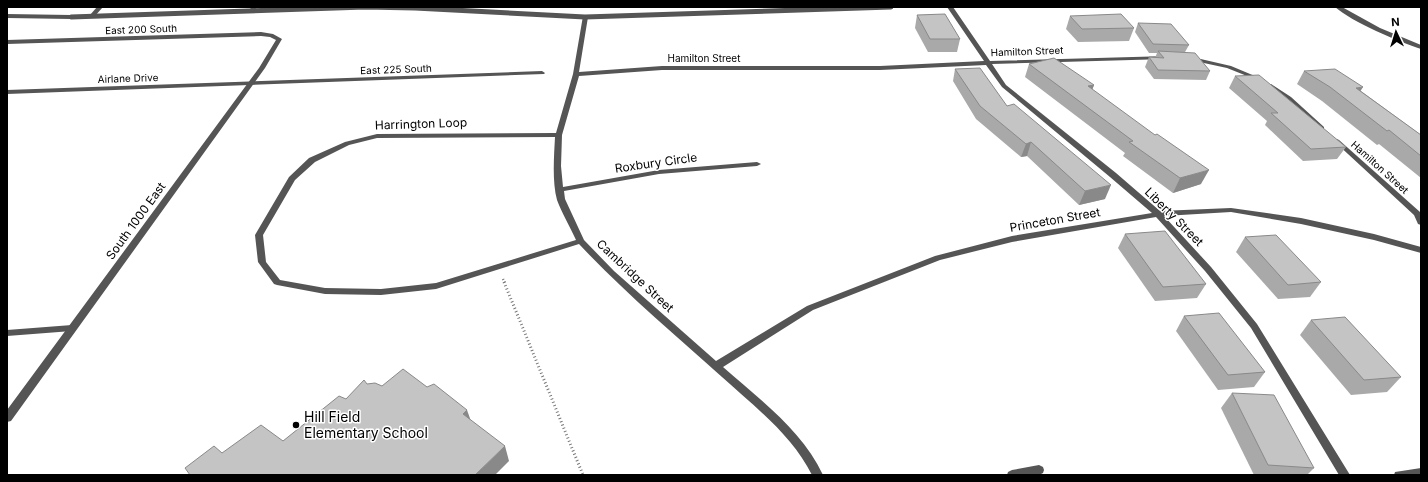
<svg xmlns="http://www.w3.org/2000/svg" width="1428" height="482" font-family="Inter,sans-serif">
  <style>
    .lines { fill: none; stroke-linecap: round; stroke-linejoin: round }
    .path-far1 { stroke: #777; stroke-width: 2.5; stroke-dasharray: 1 2; stroke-linecap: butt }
    .path { stroke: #777; stroke-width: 3; stroke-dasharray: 1 2.5; stroke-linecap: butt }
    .service { stroke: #555; stroke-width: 5 }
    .minor { fill: #555; fill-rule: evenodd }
    .tertiary { fill: #555; fill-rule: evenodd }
    .wall { fill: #a9a9a9 }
    .shaded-wall { fill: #898989 }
    .building { fill: #c4c4c4; stroke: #898989 }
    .poi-dot { fill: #000; stroke: #fff; stroke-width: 1.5 }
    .labels { text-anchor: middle; stroke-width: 3; stroke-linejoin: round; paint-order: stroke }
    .far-street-label { font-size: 10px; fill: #000; stroke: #fff }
    .street-label { font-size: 12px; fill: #000; stroke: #fff }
    .near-poi-label { font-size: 14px; fill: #000; stroke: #fff; text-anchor: start }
  </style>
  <rect width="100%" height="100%" fill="#fff"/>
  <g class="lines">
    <path class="path-far1" d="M503,279l2,4"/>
    <path class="path" d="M504,282l79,193"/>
    <path class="service" d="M71,17l294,-10 50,1 170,9 306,-10"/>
    <g class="minor">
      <path d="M97,7h6l-9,10h-4v-2z"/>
      <path d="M252,7h6l-6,5 -3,-2z"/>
      <path d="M413,7h6l-4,3 -2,-1z"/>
      <path d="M947,7h6l37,54 179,-5 1,1 -3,2 -175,5 14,21 110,88 44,38 71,-3 70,10 73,16 47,13v6l-47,-13 -73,-16 -70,-12 -67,4 47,51 46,57 93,151h-11l-88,-147 -46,-57 -49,-54 -144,25 -72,18 -127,50 -90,57c36,32 79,63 100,108h-11c-20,-40 -57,-68 -90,-98 -48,-43 -98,-85 -143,-133l-143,45 -55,6 -56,-1 -48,-9 -3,-1 -16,-22 -3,-27 34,-58 20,-19 36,-16 32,-8 179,-1 17,-59 10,-58 5,1 -9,55 83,-6h218l104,-5zM986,65l16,22 108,90 42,36 -140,23 -77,20 -128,50 -91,55 -102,-90 -30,-31 -19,-41 -1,-8 95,-17 98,-8 4,-2 -4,-2 -98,8 -96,17 -2,-21 1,-31 17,-59 83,-6h218zM555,137c-1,19 -3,45 2,63 5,13 13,27 19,40l-140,43 -55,6 -56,-1 -45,-8 -14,-18 -3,-27 32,-55 20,-18 34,-17 28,-7z"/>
      <path d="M1335,7h7l38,21 41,17v4c-22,-7 -69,-27 -86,-42z"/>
      <path d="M7,14l64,1 3,2 -3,2 -64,-1z"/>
      <path d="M1192,57l39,9 31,13 -1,1h-4l-30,-12 -37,-8v-2z"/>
      <path d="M542,71l3,2 -1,1 -537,20v-4z"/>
      <path d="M1271,84l20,13 33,30v2h-4l-33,-30 -18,-12 -1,-1z"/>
      <path d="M1337,139l2,1 81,72 1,2v11l-3,-1 -4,-9 -79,-73 -1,-1 1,-1z"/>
      <path d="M72,325l3,1 1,2 -1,2 -3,1 -65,5v-6z"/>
      <path d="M1039,465l4,2 1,3 -1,3 -4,2h-32l1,-3 4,-2z"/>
      <path d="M1421,468v7h-27l1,-3z"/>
    </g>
    <path class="tertiary" d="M261,32l12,2 9,5 -17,29 -254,353 -4,1v-12l252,-342 17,-28 -6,-3 -9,-1 -254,8v-4z"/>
  </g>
  <g class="wall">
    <path d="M917,15l43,24 -3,13h-29l-13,-24z"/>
    <path d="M1070,16l64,12 -5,13 -51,1 -12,-13z"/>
    <path d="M1138,23l51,22 -4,7 25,19 -4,9 -52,-1 -9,-12 4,-10 6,1 2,-5h-8l-14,-21z"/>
    <path d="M1029,64l65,21 -2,5 109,94 -28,9 -50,-37 2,-3 -100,-76z"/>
    <path d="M955,69l52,37 98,93 -26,6 -52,-49 -6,1 -45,-38 -23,-38z"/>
    <path d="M1304,71l57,20 60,44v43l-42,-34 -2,1 -55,-44 -25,-17z"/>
    <path d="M1235,76l111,71 -9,12 -34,2 -38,-36 2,-4 -38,-33z"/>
    <path d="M1125,234l81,50 -9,14 -42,3 -37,-53z"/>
    <path d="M1245,237l76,45 -11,15 -32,2 -42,-47z"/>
    <path d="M1184,316l81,56 -11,15 -36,3 -42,-59z"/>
    <path d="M1311,320l90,57 -14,15 -36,3 -51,-60z"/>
    <path d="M1232,393l82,75 -7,7h-53l-33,-67z"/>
  </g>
  <g class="shaded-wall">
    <path d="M1094,85l-5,13 -1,-12z"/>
    <path d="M1363,87l-8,13 1,-12z"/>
    <path d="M1031,142l-4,14 -6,1 5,-13z"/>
    <path d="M1209,170l-8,14 -28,9 7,-15z"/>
    <path d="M1111,185l-6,14 -26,6 6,-14z"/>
    <path d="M467,410l5,14 -9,-10z"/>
    <path d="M505,446l4,15 -14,14h-20z"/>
  </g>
  <g class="building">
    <path d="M945,14l15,25h-30l-13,-24z"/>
    <path d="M1121,14l13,14 -52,1 -12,-13z"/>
    <path d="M1138,23l33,1 18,21 -36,-1z"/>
    <path d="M1158,51l37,2 15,18 -52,-1 -9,-13 15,1z"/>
    <path d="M1054,58l40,27 -6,1 67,49 2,-1 52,36 -29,8 -51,-36 4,-1 -104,-77z"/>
    <path d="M980,68l27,38 7,-2 97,81 -26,6 -54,-49 -5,2 -46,-38 -25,-37z"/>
    <path d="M1335,69l28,18 -7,1 65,47v21l-32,-26 -2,1 -57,-44 -26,-16z"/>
    <path d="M1259,75l87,72 -35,2 -40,-36h7l-43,-37z"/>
    <path d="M1165,231l41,53 -43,3 -38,-53z"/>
    <path d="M1276,235l45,47 -33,3 -43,-48z"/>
    <path d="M1219,313l46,59 -37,3 -44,-59z"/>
    <path d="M1345,317l56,60 -37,3 -53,-60z"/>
    <path d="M403,369l24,18 7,-3 33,26 -4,4 42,32 -30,29h-285l-5,-7 29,-22 8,7 39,-28 22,16 56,-45 7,3 18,-19 3,4 8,-1 7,3z"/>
    <path d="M1232,393l42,2 40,73 -46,-3z"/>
  </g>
  <circle class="poi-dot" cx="296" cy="425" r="4"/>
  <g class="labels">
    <g class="far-street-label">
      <text transform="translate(141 29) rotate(-2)" y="4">East 200 South</text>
      <text transform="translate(1027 51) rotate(-2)" y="4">Hamilton Street</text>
      <text x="704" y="62">Hamilton Street</text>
      <text transform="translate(396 69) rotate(-2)" y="4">East 225 South</text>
      <text transform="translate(128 78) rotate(-2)" y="4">Airlane Drive</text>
      <text transform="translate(1380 167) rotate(42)" y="4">Hamilton Street</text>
    </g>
    <g class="street-label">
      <text transform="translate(421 124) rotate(-2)" y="4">Harrington Loop</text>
      <text transform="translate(656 163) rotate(-8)" y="4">Roxbury Circle</text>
      <text transform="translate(1174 217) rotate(45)" y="4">Liberty Street</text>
      <text transform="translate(1055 220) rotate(-10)" y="4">Princeton Street</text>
      <text transform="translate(136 221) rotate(-54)" y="4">South 1000 East</text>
      <text transform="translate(635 276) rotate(43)" y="4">Cambridge Street</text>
    </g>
    <g class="near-poi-label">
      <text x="304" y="422">Hill Field<tspan x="304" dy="16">Elementary School</tspan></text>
    </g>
  </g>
  <rect width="1428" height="482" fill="none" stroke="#000000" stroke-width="16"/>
  <g transform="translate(1396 32) rotate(356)" stroke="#ffffff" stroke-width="3" paint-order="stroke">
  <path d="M0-3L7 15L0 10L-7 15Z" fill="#000000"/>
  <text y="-6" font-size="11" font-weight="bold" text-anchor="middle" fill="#000000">N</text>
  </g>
</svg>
